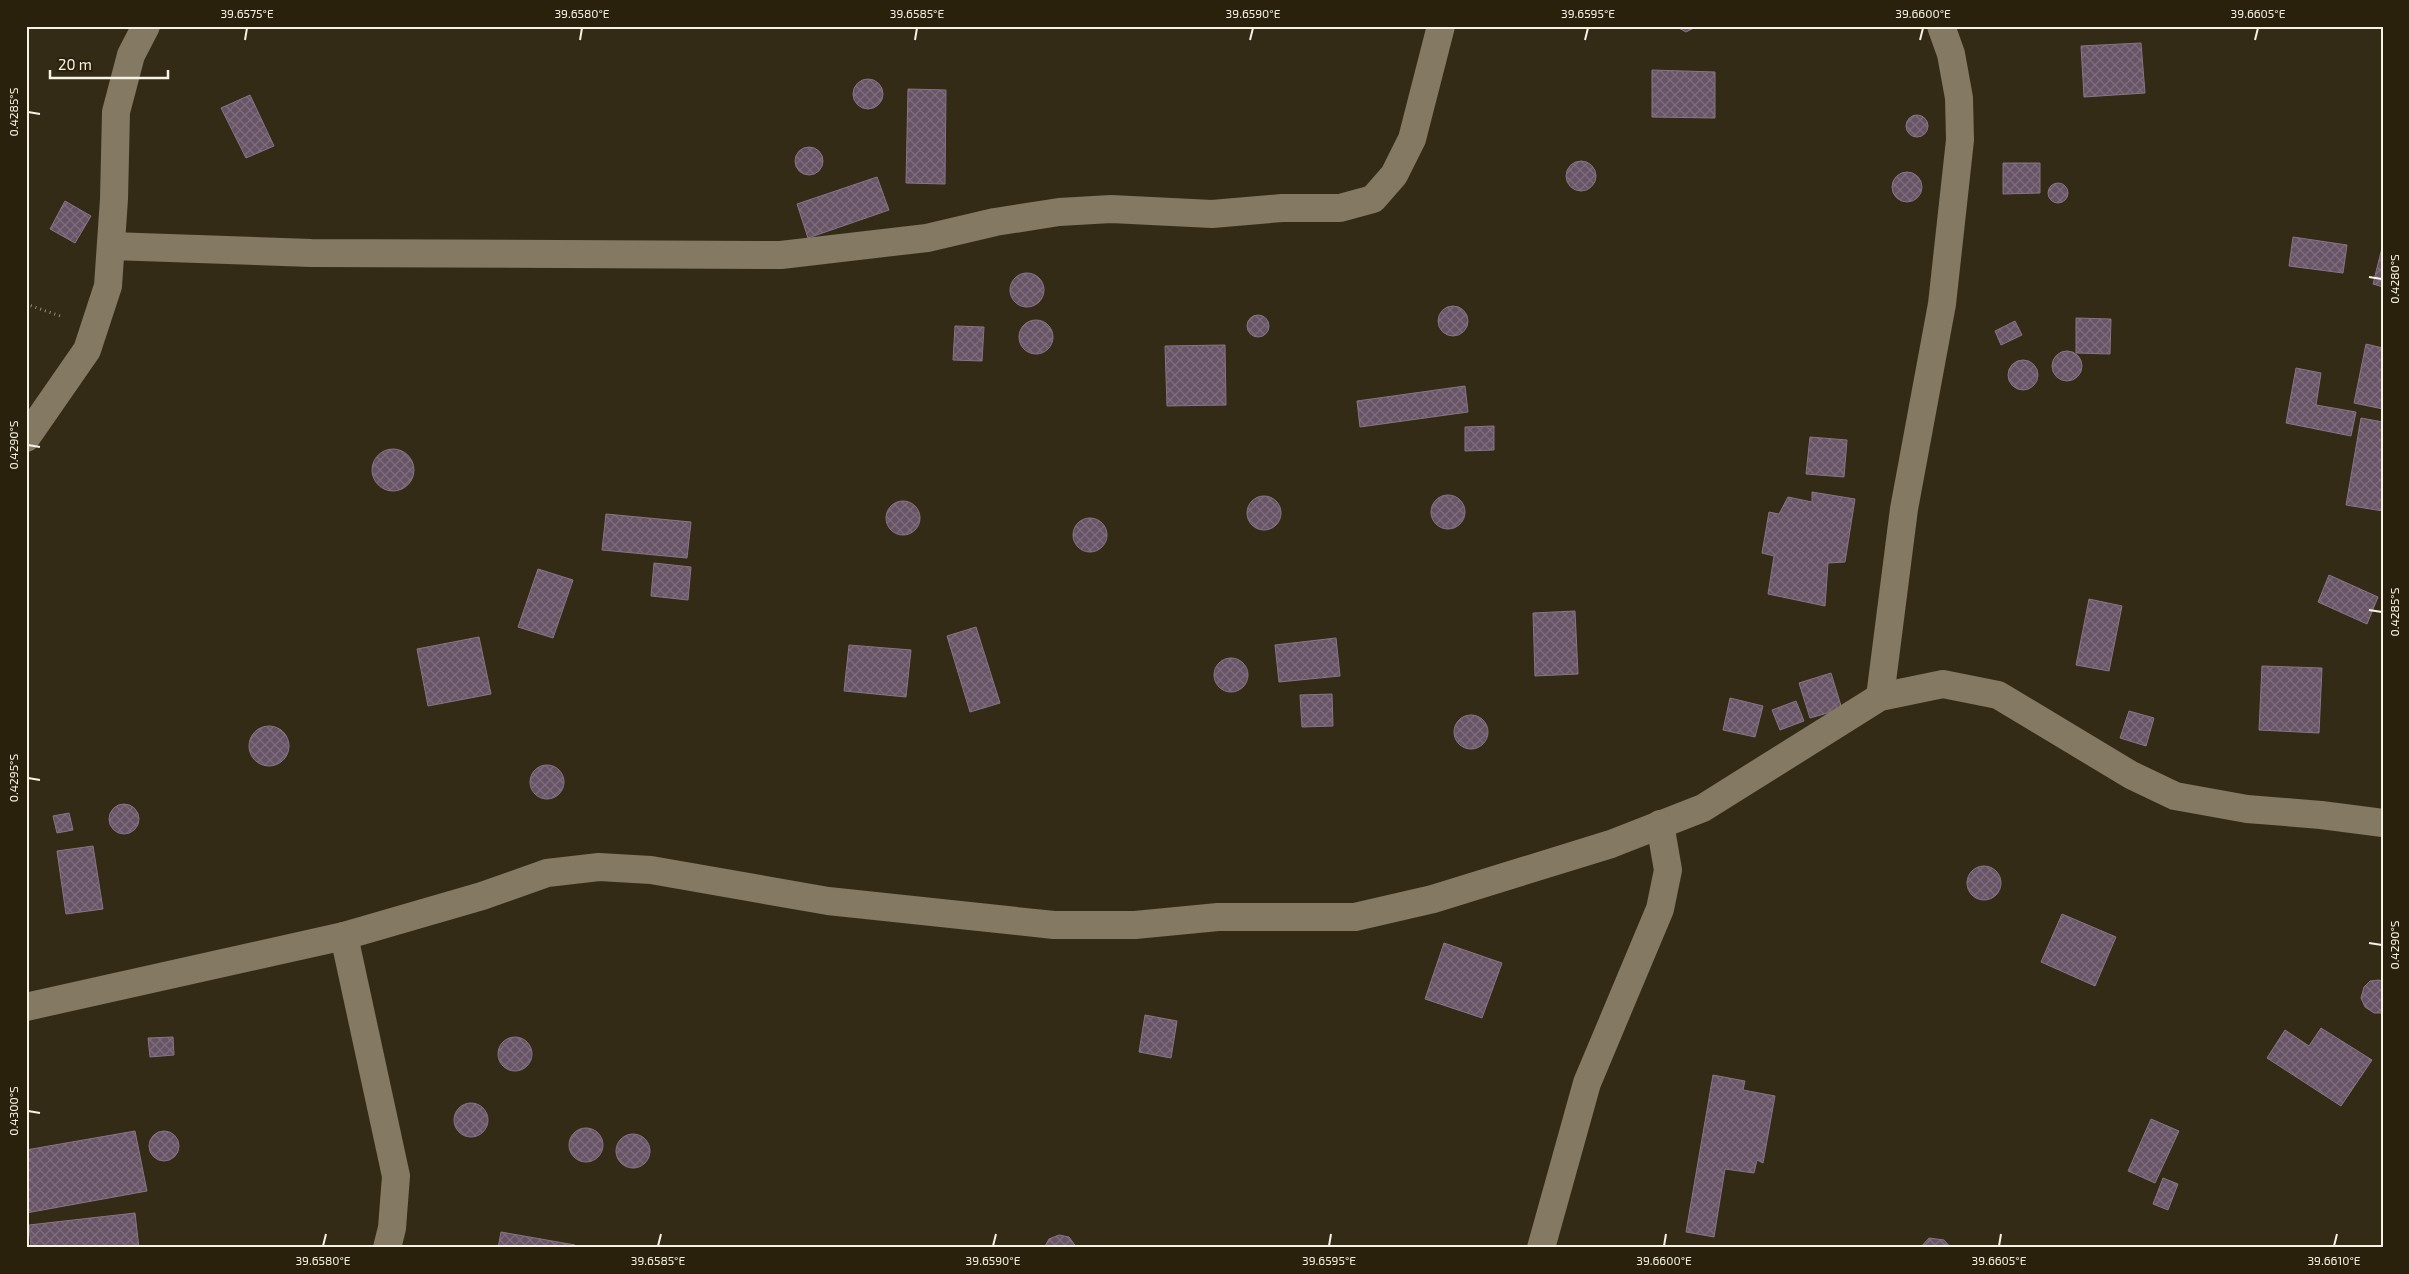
<svg xmlns="http://www.w3.org/2000/svg" width="2409" height="1274" font-family="'Exo 2',sans-serif">
  <style>
    .building { fill: url(#building-cross-hatch); stroke: #877486 }
    .lines { fill: none; stroke-linecap: round; stroke-linejoin: round }
    .path { stroke: #948c7c; stroke-width: 3; stroke-dasharray: 1 4; stroke-linecap: butt }
    .minor { stroke: #847962; stroke-width: 28 }
    .ticks { fill: none; stroke: #f8f2e5; stroke-width: 2 }
    .neatline { fill: none; stroke: #f8f2e5; stroke-width: 2 }
    .ticks-label { font-size: 12px; text-anchor: middle; fill: #f8f2e5 }
  </style>
  <defs>
    <pattern id="building-cross-hatch" width="8" height="8" patternUnits="userSpaceOnUse" patternTransform="scale(1.25)"><rect width="8" height="8" fill="#675466"/><path d="M0 0l8 8M0 8l8-8" fill="none" stroke="#7e6d7c"/></pattern>
  </defs>
  <rect width="100%" height="100%" fill="#342b17"/>
  <g class="building">
    <path d="M1675,26h23l-12,6z"/>
    <path d="M2141,43l4,50 -61,4 -3,-51z"/>
    <path d="M1652,70l63,2v46l-63,-1z"/>
    <circle cx="868" cy="94" r="15"/>
    <path d="M908,89l38,1 -1,94 -39,-1z"/>
    <path d="M250,95l24,51 -28,12 -25,-50z"/>
    <circle cx="1917" cy="126" r="11"/>
    <circle cx="809" cy="161" r="14"/>
    <circle cx="1581" cy="176" r="15"/>
    <path d="M2003,163h37v30l-37,1z"/>
    <circle cx="1907" cy="187" r="15"/>
    <path d="M877,177l12,33 -81,28 -11,-34z"/>
    <circle cx="2058" cy="193" r="10"/>
    <path d="M65,201l26,15 -16,27 -25,-14z"/>
    <path d="M2293,237l54,8 -4,28 -54,-7z"/>
    <path d="M2383,244v43l-10,-3z"/>
    <circle cx="1027" cy="290" r="17"/>
    <circle cx="1453" cy="321" r="15"/>
    <circle cx="1258" cy="326" r="11"/>
    <path d="M2076,318l35,1 -1,35 -34,-1z"/>
    <circle cx="1036" cy="337" r="17"/>
    <path d="M2015,321l7,14 -21,10 -6,-14z"/>
    <path d="M955,326l29,1 -2,34 -29,-1z"/>
    <path d="M2366,344l17,4v61l-29,-6z"/>
    <path d="M1225,345l1,60 -59,1 -2,-60z"/>
    <circle cx="2067" cy="366" r="15"/>
    <circle cx="2023" cy="375" r="15"/>
    <path d="M2296,368l25,5 -5,32 40,7 -5,24 -65,-13z"/>
    <path d="M1465,386l3,26 -108,15 -3,-26z"/>
    <path d="M2361,418l22,4v89l-37,-6z"/>
    <path d="M1494,426v24l-29,1v-24z"/>
    <path d="M1810,437l37,3 -3,37 -38,-3z"/>
    <circle cx="393" cy="470" r="21"/>
    <path d="M1812,492l43,7 -10,63 -17,1 -3,43 -57,-12 6,-38 -12,-3 7,-41 10,2 9,-17 24,5z"/>
    <circle cx="1448" cy="512" r="17"/>
    <circle cx="1264" cy="513" r="17"/>
    <circle cx="903" cy="518" r="17"/>
    <path d="M606,514l85,8 -4,36 -85,-8z"/>
    <circle cx="1090" cy="535" r="17"/>
    <path d="M654,563l37,4 -3,33 -37,-4z"/>
    <path d="M538,569l35,11 -20,58 -35,-11z"/>
    <path d="M2329,575l49,22 -11,27 -49,-22z"/>
    <path d="M2089,599l33,7 -13,65 -33,-6z"/>
    <path d="M1575,611l3,63 -43,2 -2,-63z"/>
    <path d="M976,627l24,76 -30,9 -23,-76z"/>
    <path d="M479,637l12,57 -63,12 -11,-57z"/>
    <path d="M1336,638l4,38 -61,6 -4,-37z"/>
    <path d="M849,645l62,5 -5,47 -62,-6z"/>
    <circle cx="1231" cy="675" r="17"/>
    <path d="M2262,666l60,2 -3,65 -60,-3z"/>
    <path d="M1831,673l11,36 -32,9 -11,-35z"/>
    <path d="M1332,694l1,32 -31,1 -2,-32z"/>
    <path d="M1730,698l33,8 -8,31 -32,-7z"/>
    <path d="M1796,701l8,20 -24,9 -8,-20z"/>
    <path d="M2129,711l25,7 -8,28 -26,-8z"/>
    <circle cx="1471" cy="732" r="17"/>
    <circle cx="269" cy="746" r="20"/>
    <circle cx="547" cy="782" r="17"/>
    <circle cx="124" cy="819" r="15"/>
    <path d="M69,813l4,17 -16,3 -4,-17z"/>
    <path d="M93,846l10,63 -37,5 -9,-63z"/>
    <circle cx="1984" cy="883" r="17"/>
    <path d="M2062,914l54,23 -21,49 -54,-24z"/>
    <path d="M1444,943l58,20 -20,55 -57,-19z"/>
    <path d="M2379,980l4,1 -1,32h-8l-9,-6 -4,-9 3,-11 6,-6z"/>
    <path d="M1145,1015l32,6 -6,37 -32,-6z"/>
    <path d="M2321,1028l51,32 -31,46 -74,-48 18,-28 24,16z"/>
    <path d="M173,1037l1,18 -24,2 -2,-19z"/>
    <circle cx="515" cy="1054" r="17"/>
    <path d="M1713,1075l32,6 -2,9 32,6 -12,67 -6,-3 -3,13 -29,-4 -11,68 -28,-5z"/>
    <circle cx="471" cy="1120" r="17"/>
    <path d="M2151,1119l28,12 -24,52 -27,-12z"/>
    <circle cx="586" cy="1145" r="17"/>
    <circle cx="164" cy="1146" r="15"/>
    <path d="M135,1131l12,60 -121,22v-63z"/>
    <circle cx="633" cy="1151" r="17"/>
    <path d="M2163,1178l15,6 -10,26 -15,-6z"/>
    <path d="M135,1213l4,35h-108l-2,-23z"/>
    <path d="M501,1232l74,13v3h-77z"/>
    <path d="M1059,1235l10,2 8,11h-33l5,-9z"/>
    <path d="M1929,1238l15,2 7,8h-31z"/>
  </g>
  <g class="lines">
    <path class="path" d="M26,304l37,13"/>
    <g class="minor">
      <path d="M111,246l200,7 470,2 146,-17 68,-16 64,-10 52,-3 101,5 70,-6h58l33,-9 21,-24 18,-36 29,-113"/>
      <path d="M26,438l61,-88 21,-64 6,-87 2,-87 15,-57 15,-29"/>
      <path d="M1880,697l24,-188 38,-205 18,-164 -1,-42 -8,-44 -10,-28"/>
      <path d="M344,936l52,240 -4,52 -5,20"/>
      <path d="M26,1007l318,-71 138,-40 65,-23 52,-6 52,3 177,31 226,24h81l83,-8h137l78,-18 178,-55 92,-36 177,-111 63,-13 55,11 133,80 44,21 72,13 74,6 62,8"/>
      <path d="M1541,1248l46,-165 73,-174 8,-39 -8,-46"/>
    </g>
  </g>
  <path class="ticks" d="M245,40l2,-12M580,40l2,-12M915,40l2,-12M1250,40l3,-12M1585,40l3,-12M1920,40l3,-12M2255,40l3,-12M28,112l12,2M2369,277l13,2M28,445l12,2M2369,610l13,2M28,778l12,2M2369,943l13,2M28,1111l12,2M323,1246l3,-12M658,1246l3,-12M993,1246l3,-12M1329,1246l2,-12M1664,1246l2,-12M1999,1246l2,-12M2334,1246l3,-12"/>
  <rect width="2409" height="1274" fill="none" stroke="#2a210d" stroke-width="55"/>
  <path d="M50 70v8h118v-8" fill="none" stroke="#f8f2e5" stroke-width="2.5"/>
  <text x="58" y="70" font-size="15" fill="#f8f2e5" stroke="#2a210d" stroke-width="4" paint-order="stroke">20 m</text>
  <rect x="28" y="28" width="2354" height="1218" class="neatline"/>
  <g class="ticks-label">
    <text x="247" y="18">39.6575°E</text>
    <text x="582" y="18">39.6580°E</text>
    <text x="917" y="18">39.6585°E</text>
    <text x="1253" y="18">39.6590°E</text>
    <text x="1588" y="18">39.6595°E</text>
    <text x="1923" y="18">39.6600°E</text>
    <text x="2258" y="18">39.6605°E</text>
    <text transform="translate(14 112) rotate(-90)" y="4">0.4285°S</text>
    <text transform="translate(2395 279) rotate(-90)" y="4">0.4280°S</text>
    <text transform="translate(14 445) rotate(-90)" y="4">0.4290°S</text>
    <text transform="translate(2395 612) rotate(-90)" y="4">0.4285°S</text>
    <text transform="translate(14 778) rotate(-90)" y="4">0.4295°S</text>
    <text transform="translate(2395 945) rotate(-90)" y="4">0.4290°S</text>
    <text transform="translate(14 1111) rotate(-90)" y="4">0.4300°S</text>
    <text x="323" y="1265">39.6580°E</text>
    <text x="658" y="1265">39.6585°E</text>
    <text x="993" y="1265">39.6590°E</text>
    <text x="1329" y="1265">39.6595°E</text>
    <text x="1664" y="1265">39.6600°E</text>
    <text x="1999" y="1265">39.6605°E</text>
    <text x="2334" y="1265">39.6610°E</text>
  </g>
</svg>
